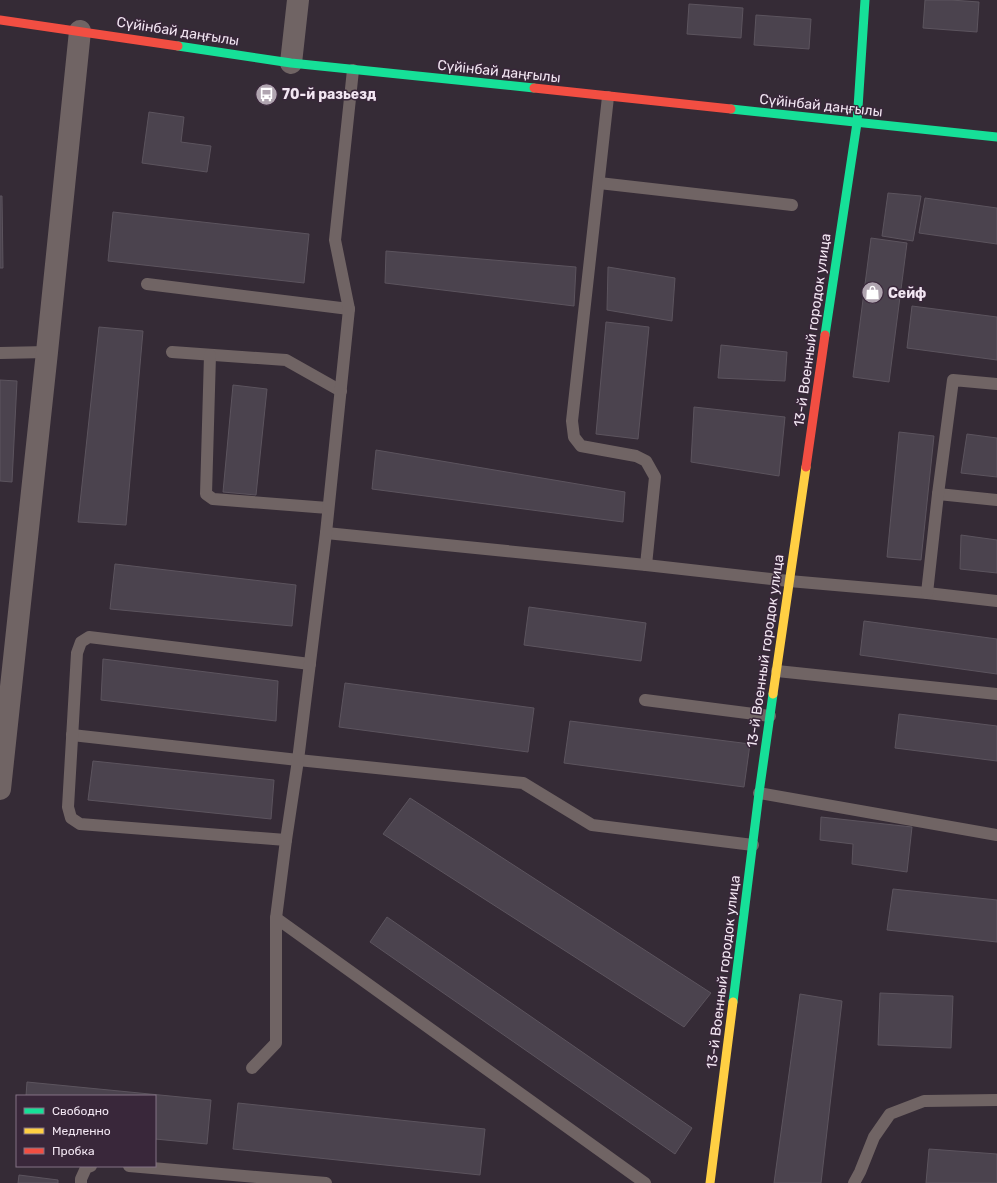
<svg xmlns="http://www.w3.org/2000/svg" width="997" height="1183" font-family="Rubik,sans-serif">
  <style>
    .building { fill: #4b434e; stroke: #5c545e }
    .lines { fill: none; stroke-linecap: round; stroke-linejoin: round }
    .lane { stroke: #706464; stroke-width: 12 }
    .street { stroke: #706464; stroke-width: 22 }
    .fast { stroke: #16e098; stroke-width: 9 }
    .slow { stroke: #ffcf43; stroke-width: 9 }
    .jam { stroke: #f24e42; stroke-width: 9 }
    .labels { text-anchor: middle; stroke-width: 3; stroke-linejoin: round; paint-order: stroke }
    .street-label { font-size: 14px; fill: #f2e6f2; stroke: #39273a }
    .poi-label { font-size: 14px; font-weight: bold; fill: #f2e6f2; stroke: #39273a; text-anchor: start }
  </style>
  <rect width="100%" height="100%" fill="#352b36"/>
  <g class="building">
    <path d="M925,0h26l28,2 -2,30 -54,-4z"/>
    <path d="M689,4l54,4 -2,30 -54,-4z"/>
    <path d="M756,15l55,4 -2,30 -55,-4z"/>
    <path d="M149,112l35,5 -3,25 30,4 -4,26 -65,-9z"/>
    <path d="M888,193l33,3 -8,45 -31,-5z"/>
    <path d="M0,196h2l1,72h-3z"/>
    <path d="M925,198l72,10v36l-78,-11z"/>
    <path d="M113,212l196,22 -5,49 -196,-22z"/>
    <path d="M871,238l36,5 -18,139 -36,-5z"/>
    <path d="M386,251l190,16 -2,39 -189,-23z"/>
    <path d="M608,267l67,11 -3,43 -65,-11z"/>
    <path d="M912,306l85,11v43l-90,-12z"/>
    <path d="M606,322l43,5 -11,112 -42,-5z"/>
    <path d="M99,327l44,4 -17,194 -48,-3z"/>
    <path d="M721,345l66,7 -2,29 -67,-3z"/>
    <path d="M0,380l17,1 -5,101 -12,-1z"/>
    <path d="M233,385l34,4 -11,106 -33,-3z"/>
    <path d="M694,407l91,10 -6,59 -88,-14z"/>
    <path d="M899,432l35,4 -13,124 -34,-3z"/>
    <path d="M967,434l30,4v39l-36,-4z"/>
    <path d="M376,450l249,42 -2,30 -251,-33z"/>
    <path d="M961,535l36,5v33l-37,-4z"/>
    <path d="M115,564l181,21 -4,41 -182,-17z"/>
    <path d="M529,607l117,16 -5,38 -117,-16z"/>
    <path d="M864,621l133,18v35l-137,-19z"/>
    <path d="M103,659l175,22 -2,40 -175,-21z"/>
    <path d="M345,683l189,25 -6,44 -189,-25z"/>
    <path d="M899,714l98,12v35l-102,-13z"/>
    <path d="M570,721l180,23 -6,43 -180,-24z"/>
    <path d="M93,761l181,19 -3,39 -183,-19z"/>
    <path d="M410,798l301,195 -27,34 -301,-193z"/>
    <path d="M821,817l91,10 -5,45 -55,-8 1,-20 -33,-4z"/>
    <path d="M893,889l104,11v42l-110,-12z"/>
    <path d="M387,917l305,211 -17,26 -305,-212z"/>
    <path d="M880,993l73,3 -2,52 -73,-3z"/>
    <path d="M800,994l42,7 -21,182h-47z"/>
    <path d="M27,1082l184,18 -4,44 -52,-5v-43h-129z"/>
    <path d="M238,1103l247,26 -5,46 -247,-26z"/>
    <path d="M929,1149l68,5v29h-71z"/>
    <path d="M19,1175l39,5v3h-40z"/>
  </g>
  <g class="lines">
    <g class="lane">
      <path d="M608,97l-36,324 2,16 7,9 55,10 10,5 9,16 -9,88"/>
      <path d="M599,183l193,22"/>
      <path d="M147,284l202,25"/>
      <path d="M172,352l114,8 55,31"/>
      <path d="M0,353l47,-1"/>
      <path d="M210,355l-4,139 7,5 115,9"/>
      <path d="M938,494l59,6"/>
      <path d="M326,533l320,32 143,16 138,12 70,8"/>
      <path d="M927,593l11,-99 15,-114 44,4"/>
      <path d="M777,671l220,23"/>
      <path d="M645,700l125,16"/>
      <path d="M72,735l226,25 225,23 69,42 161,20"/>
      <path d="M759,793l238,42"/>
      <path d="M286,840l-206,-16 -9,-6 -3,-11 9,-154 4,-11 8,-5 221,27"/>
      <path d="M276,918l369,265"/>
      <path d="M252,1068l24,-25v-125l10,-78 12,-80 28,-227 23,-224 -14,-69 18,-170"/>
      <path d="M129,1166l197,17"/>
      <path d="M81,1183v-4l5,-11 5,-2"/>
      <path d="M854,1183l6,-11 14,-35 16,-23 34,-13 73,-1"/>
    </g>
    <g class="street">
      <path d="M291,63l7,-63"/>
      <path d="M0,789l47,-437 33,-321"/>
    </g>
    <g class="fast">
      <path d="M178,46l113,17 243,25"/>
      <path d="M731,109l266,28"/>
      <path d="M825,335l32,-212 8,-123"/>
      <path d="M733,1002l26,-209 14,-99"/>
    </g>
    <g class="slow">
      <path d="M773,694l33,-227"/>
      <path d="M710,1183l23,-181"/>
    </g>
    <g class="jam">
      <path d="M0,20l178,26"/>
      <path d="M534,88l197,21"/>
      <path d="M806,467l19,-132"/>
    </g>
  </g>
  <defs>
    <symbol id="bus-disc" viewBox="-11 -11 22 22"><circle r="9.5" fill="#b0a5b0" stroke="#39273a"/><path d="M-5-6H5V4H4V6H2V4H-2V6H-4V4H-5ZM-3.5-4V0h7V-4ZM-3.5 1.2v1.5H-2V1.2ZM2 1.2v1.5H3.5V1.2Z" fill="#fff"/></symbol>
    <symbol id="shop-disc" viewBox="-11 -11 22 22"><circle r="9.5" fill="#b0a5b0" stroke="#39273a"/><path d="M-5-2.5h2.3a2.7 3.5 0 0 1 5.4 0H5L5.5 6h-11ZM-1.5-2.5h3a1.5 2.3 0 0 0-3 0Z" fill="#fff"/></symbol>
  </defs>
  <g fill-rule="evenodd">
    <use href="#bus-disc" x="254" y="82" width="25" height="25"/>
    <use href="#shop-disc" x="860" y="280" width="25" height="25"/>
  </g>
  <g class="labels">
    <g class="street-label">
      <text transform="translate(178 31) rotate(9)" y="5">Сүйінбай даңғылы</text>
      <text transform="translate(499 71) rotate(6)" y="5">Сүйінбай даңғылы</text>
      <text transform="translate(821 105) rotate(6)" y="5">Сүйінбай даңғылы</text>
      <text transform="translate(812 330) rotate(-82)" y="5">13-й Военный городок улица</text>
      <text transform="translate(765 651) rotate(-82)" y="5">13-й Военный городок улица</text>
      <text transform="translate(723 972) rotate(-83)" y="5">13-й Военный городок улица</text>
    </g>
    <g class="poi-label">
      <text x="282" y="99">70-й разьезд</text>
      <text x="888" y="298">Сейф</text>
    </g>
  </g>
  <rect x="16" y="1095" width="140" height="72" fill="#39273a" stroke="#837384"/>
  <rect x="24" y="1108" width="20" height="6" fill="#16e098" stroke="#837384"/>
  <text x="52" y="1115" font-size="12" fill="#f2e6f2">Свободно</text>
  <rect x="24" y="1128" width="20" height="6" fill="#ffcf43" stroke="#837384"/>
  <text x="52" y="1135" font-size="12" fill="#f2e6f2">Медленно</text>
  <rect x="24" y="1148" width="20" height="6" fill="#f24e42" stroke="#837384"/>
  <text x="52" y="1155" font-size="12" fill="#f2e6f2">Пробка</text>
</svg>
